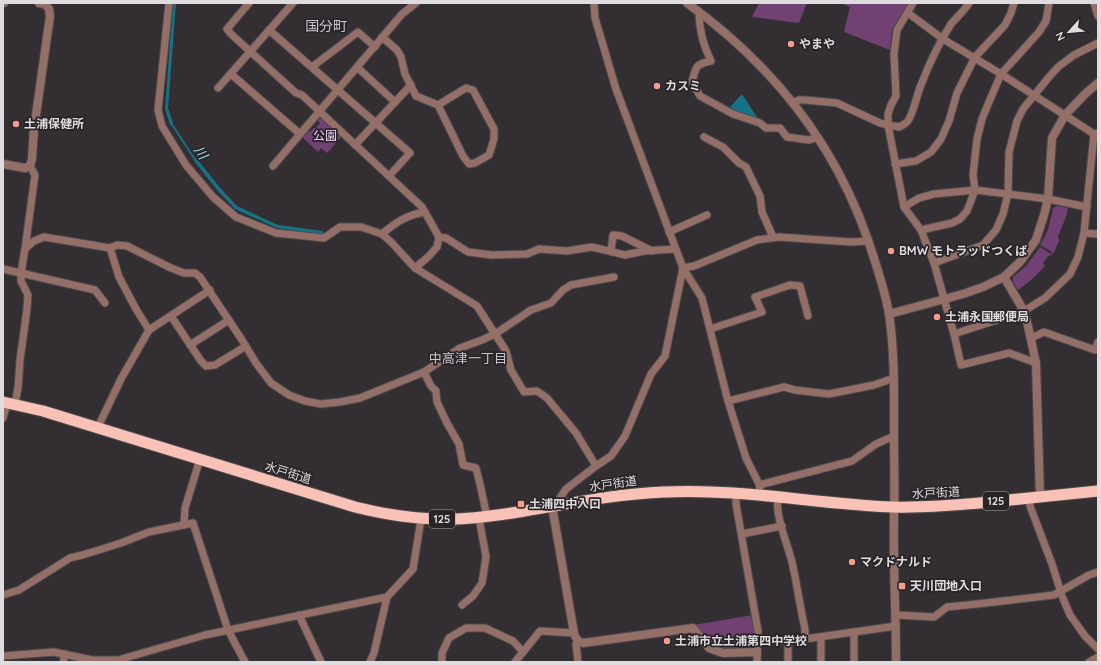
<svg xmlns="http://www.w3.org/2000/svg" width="1101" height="665" font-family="Quicksand,'Noto Sans JP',sans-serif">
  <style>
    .green { fill: #724174 }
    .water { fill: #167386 }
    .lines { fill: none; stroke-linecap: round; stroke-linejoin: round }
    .stream { stroke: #167386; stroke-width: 2 }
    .minor-casing { stroke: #4e4a4e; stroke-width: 9 }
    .tertiary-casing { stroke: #4e4a4e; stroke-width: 10 }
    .trunk-casing { stroke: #4e4a4e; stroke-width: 13 }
    .minor { stroke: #946f67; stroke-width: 7 }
    .tertiary { stroke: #946f67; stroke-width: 8 }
    .trunk { stroke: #fac2b6; stroke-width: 11 }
    .poi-dot { fill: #f59d8d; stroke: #282428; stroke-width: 1.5 }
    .labels { text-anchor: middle; stroke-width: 3.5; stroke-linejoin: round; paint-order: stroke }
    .shield { fill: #282428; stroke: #a8a5a8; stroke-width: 1 }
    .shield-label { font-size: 11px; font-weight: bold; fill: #dfdcdf }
    .poi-label { font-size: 12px; font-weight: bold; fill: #dfdcdf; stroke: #282428; text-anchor: start }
    .park-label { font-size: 12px; fill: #f5d5f6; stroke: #282428 }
    .street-label { font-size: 12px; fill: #dfdcdf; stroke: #282428 }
    .water-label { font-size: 13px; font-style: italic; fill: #9ae9fd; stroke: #282428 }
    .neighbourhood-label { font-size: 13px; fill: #c9c5ca; stroke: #282428 }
    .quarter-label { font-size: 14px; fill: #c9c5ca; stroke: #282428 }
  </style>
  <rect width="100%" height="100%" fill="#322e32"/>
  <g class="green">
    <path d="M759,3h48l-8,20 -47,-6z"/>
    <path d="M841,3h67l-6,12 -10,14 -2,21 -46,-18 6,-25z"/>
    <path d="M319,115l24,20 -16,18 -6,-5 -3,4 -17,-16 6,-7 3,3 4,-4h2l4,-5 -4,-5z"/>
    <path d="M1057,206l11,2 -2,9 -8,19 1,5 -5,11 -3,3 -3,1 -5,7 2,3c-9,10 -17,17 -27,24l-5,-8v-5l14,-12 13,-18 11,7 1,-2 -12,-7 8,-15 5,-22z"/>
    <path d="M753,615l2,31c-12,5 -34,6 -46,-2 -5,-4 -11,-14 -16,-19z"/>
  </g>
  <g class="water">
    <path d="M173,3h3l-8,105 5,15 -3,2 -5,-16z"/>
    <path d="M742,94l18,28 -26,-10 -5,-4z"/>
    <path d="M197,159l24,30 16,17 41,19 45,6v4l-46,-7 -42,-19 -17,-18 -24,-30z"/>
  </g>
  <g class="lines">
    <path class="stream" d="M171,123l25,38"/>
    <defs>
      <g id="minor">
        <path d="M169,3l-11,107 4,16 24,39 27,32 23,20 40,16 48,5 16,-11h21l21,7 9,8 24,26 62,38 29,45 5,19 13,22 13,-1 10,7 29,35 20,33 15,-10 14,-20 26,-62 14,-18 18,-88 19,30 26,103 18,57 14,28 -1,9"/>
        <path d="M249,3l-22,26 4,5 65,59 6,2 120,112 17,30 -2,10 -9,10 -13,11"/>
        <path d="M594,3l1,15 21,71 67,179 11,-2 63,-26 22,-3 72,5 17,-1"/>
        <path d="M913,3l-16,27 -3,24 2,42 -5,9 -3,9v11l11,2c2,-1 6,-3 8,-5 6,-6 10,-28 14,-37 8,-21 18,-42 30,-61 6,-7 13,-13 18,-21"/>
        <path d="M1094,3l4,13"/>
        <path d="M699,12c0,17 4,33 12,49 -16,3 -15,6 -19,21l8,14 33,18 27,9 6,5h14l7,9 22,3 9,-3"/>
        <path d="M908,13l35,26 58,35 93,60 3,-1"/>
        <path d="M269,30l141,123 -21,23"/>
        <path d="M382,37l15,13 4,7 4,17 11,22 22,9 28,-17 7,2 21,39v10l-5,16 -14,8 -6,1 -6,-8 -25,-51"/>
        <path d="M312,67l46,-35 17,15"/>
        <path d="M357,67l38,35"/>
        <path d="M231,74l69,60"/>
        <path d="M218,88l75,-85"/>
        <path d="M793,103l6,-3h6l32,3 43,20 8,2 16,82 17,23 13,33 20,71 7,31 48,-12 27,10"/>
        <path d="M704,137l19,10 16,16 7,4 14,29 2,16 11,25"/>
        <path d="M355,145l56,-60"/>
        <path d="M895,164l21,-3 15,-9 10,-13 8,-18 8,-28 18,-36 30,-32 6,-12 3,-10"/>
        <path d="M30,166l5,9 -10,74 9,-8 10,-4 66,11 9,29 17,32 13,21 -28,49 -23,48"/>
        <path d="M273,166l129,-152 14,-11"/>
        <path d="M904,207l15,-9 15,-4 41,-4 73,9 39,8"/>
        <path d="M921,230l31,-7 8,-4 7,-8 8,-21 -2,-15 4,-36 5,-20 7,-17 12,-28 38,-42 7,-11 3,-18"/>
        <path d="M669,232l38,-17"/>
        <path d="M1084,233l14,1"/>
        <path d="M382,234c14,-12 25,-19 43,-22"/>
        <path d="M439,237l7,1 22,14 24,3 35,-1 12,-5 28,2 25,-4 33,8 19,-4 31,-2"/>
        <path d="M110,248l7,-3 10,1 44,22 13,5h11l5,4 42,63 14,23 15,20 18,12 16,6 16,3 19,-2 20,-4 64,-26 36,-24 22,-8 13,-6 36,-24 20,-7 12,-13 8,-5 43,-8"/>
        <path d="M611,251l2,-16 9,1 30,15"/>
        <path d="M934,263l49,-18 13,-15 7,-16 5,-20 1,-42 8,-31 6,-12 26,-32 9,-10 16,-12 24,-12"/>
        <path d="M3,269l92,21 10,13"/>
        <path d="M171,316l30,45 5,5 9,-1 31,-19"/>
        <path d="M710,329l52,-17 -7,-15 35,-12 10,1 8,30"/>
        <path d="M149,330l61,-40"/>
        <path d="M954,334l70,-23 21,-13 25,-24 8,-17 6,-24 10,-99"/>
        <path d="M1031,338l13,-6 51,18 3,-8"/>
        <path d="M190,345l39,-25"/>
        <path d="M424,372l7,14 5,5 1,11 10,21 12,21 4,21 13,3 4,16 7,33"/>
        <path d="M728,401l56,-14 11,3 34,4 45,-9 20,-7"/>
        <path d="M15,404l3,-16 2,-28 7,-51 1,-14 -7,-14v-8l4,-24"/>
        <path d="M3,418l4,-15"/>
        <path d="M760,486l3,-2 89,-23 24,-17 18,-8"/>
        <path d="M736,493v11l22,127 -1,31"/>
        <path d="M778,497c-3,20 9,45 14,65 5,22 8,45 13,67v10"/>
        <path d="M1029,498l1,8 22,58 10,32 8,19 15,21 13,13"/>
        <path d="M560,505v-7l6,-9 30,-23"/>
        <path d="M184,525l1,-17 15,-49"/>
        <path d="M742,534l40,-8"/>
        <path d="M3,595l16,-5 51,-32 16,-4 35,-11 28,-11 44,-9 35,107 17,32"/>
        <path d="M462,605l11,-9 9,-13 4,-26 -7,-39"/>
        <path d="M299,615l22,47"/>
        <path d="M896,615l38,2 13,-10 30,-3 77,-9 35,-20 9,-3"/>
        <path d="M854,632v30"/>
        <path d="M821,637v25"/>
        <path d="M578,640l-2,4 2,18"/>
        <path d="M758,641h30l17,-2 91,-13"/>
        <path d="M788,641v21"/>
        <path d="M3,656l51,-4 38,8h26l87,-25 182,-38 26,-28 8,-50"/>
        <path d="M63,662l2,-8"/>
        <path d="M370,662l4,-9 13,-56"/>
        <path d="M442,662v-9l7,-15 17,-10h19l28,13 10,11"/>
        <path d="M515,662l25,-31 34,2"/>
        <path d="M1089,662l9,-5"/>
      </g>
      <g id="tertiary">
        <path d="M3,3h1"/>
        <path d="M687,3c83,60 147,139 181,237 8,25 17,49 21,74 6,40 5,81 5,121 0,27 1,54 0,81 -1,48 2,97 2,146"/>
        <path d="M3,164l22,4 5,-2 2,-7 2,-30 16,-113 -1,-7 -4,-5 -6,-1"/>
        <path d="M1004,277l20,34 4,15 8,37 4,134"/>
        <path d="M889,314l56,-15 21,-6 17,-6 21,-10 16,-15 16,-22 8,-25 4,-16 4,-61 13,-23 21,-22 12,-10"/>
        <path d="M552,506l22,127c2,6 3,8 9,10l110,-15 16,20 14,5 34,-1"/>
      </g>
      <path id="trunk" d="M3,402l40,9 312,96c32,8 64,13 97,12 22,0 45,-4 67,-7 48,-8 96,-18 145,-20 76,-4 152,12 228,15 33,1 65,-2 98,-5 36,-4 72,-7 108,-11"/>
    </defs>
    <use href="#minor" class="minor-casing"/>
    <use href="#tertiary" class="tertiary-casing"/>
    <use href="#trunk" class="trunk-casing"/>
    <use href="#minor" class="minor"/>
    <use href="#tertiary" class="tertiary"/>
    <use href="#trunk" class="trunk"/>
  </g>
  <g class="poi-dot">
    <circle cx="791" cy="44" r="4"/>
    <circle cx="657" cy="86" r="4"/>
    <circle cx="16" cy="124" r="4"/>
    <circle cx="891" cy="251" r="4"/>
    <circle cx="937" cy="317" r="4"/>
    <rect x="517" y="500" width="8" height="8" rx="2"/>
    <circle cx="852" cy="562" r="4"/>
    <rect x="898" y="582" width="8" height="8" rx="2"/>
    <circle cx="667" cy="641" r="4"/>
  </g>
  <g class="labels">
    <g class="shield">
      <rect x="983" y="492" width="26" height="18" rx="3"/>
      <rect x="429" y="510" width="26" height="18" rx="3"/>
    </g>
    <g class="shield-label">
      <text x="996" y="505">125</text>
      <text x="442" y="523">125</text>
    </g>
    <g class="poi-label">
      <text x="799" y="48">やまや</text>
      <text x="665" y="90">カスミ</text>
      <text x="24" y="128">土浦保健所</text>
      <text x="899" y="255">BMW モトラッドつくば</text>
      <text x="945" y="321">土浦永国郵便局</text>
      <text x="529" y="508">土浦四中入口</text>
      <text x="860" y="566">マクドナルド</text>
      <text x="910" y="590">天川団地入口</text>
      <text x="675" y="645">土浦市立土浦第四中学校</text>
    </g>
    <g class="park-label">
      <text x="325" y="140">公園</text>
    </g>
    <g class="street-label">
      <text transform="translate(288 473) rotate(17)" y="4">水戸街道</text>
      <text transform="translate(613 484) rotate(-8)" y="4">水戸街道</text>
      <text transform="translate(936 493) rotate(-3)" y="4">水戸街道</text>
    </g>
    <g class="water-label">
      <text transform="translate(201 152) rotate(54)" y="5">川</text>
    </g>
    <g class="neighbourhood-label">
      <text x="468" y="363">中高津一丁目</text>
    </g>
    <g class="quarter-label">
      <text x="326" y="31">国分町</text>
    </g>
  </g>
  <rect width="1101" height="665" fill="none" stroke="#dfdcdf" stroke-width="8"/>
  <g transform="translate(1069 32) rotate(243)" stroke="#282428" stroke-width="3" paint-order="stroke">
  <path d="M0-3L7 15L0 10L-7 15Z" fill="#dfdcdf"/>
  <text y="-6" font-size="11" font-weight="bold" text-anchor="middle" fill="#dfdcdf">N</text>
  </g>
</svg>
